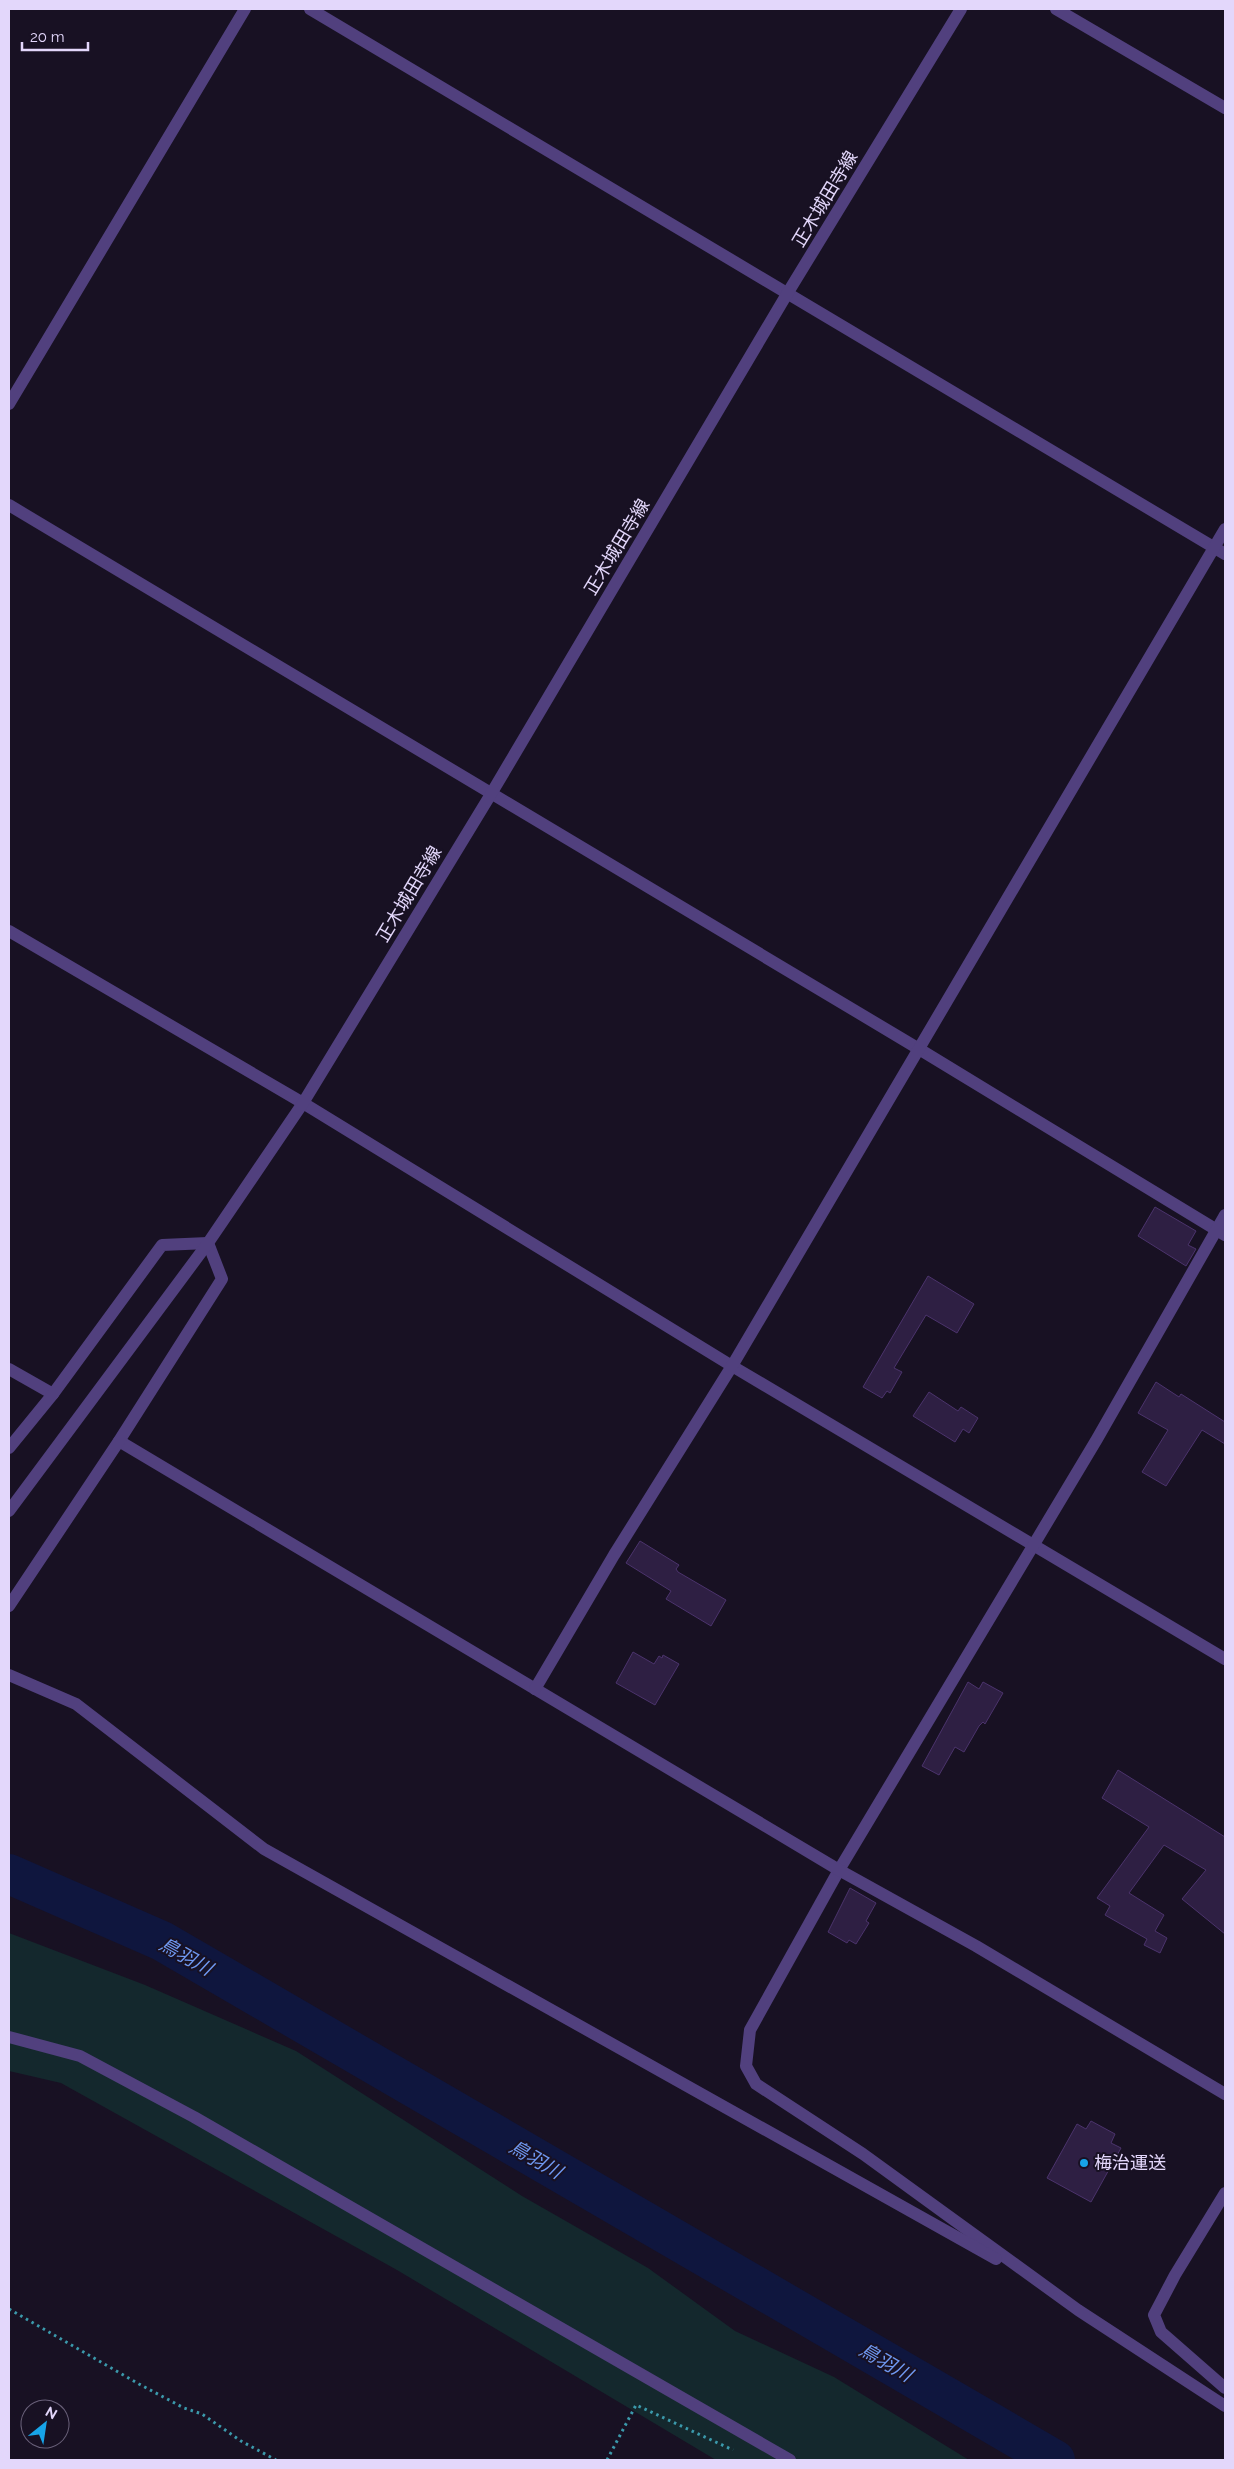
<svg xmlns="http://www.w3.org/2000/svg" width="1234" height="2469" font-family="Raleway,'Noto Sans JP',sans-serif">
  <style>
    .green { fill: #14282d }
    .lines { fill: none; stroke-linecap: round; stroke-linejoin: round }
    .river { stroke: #0f163e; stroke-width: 40 }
    .building { fill: #2e1f43; stroke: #4b336c }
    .path { stroke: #3b99ab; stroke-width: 3; stroke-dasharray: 2.5 4; stroke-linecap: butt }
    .minor { stroke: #51407e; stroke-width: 12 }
    .poi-dot { fill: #17a4e8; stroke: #181123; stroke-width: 2 }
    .labels { text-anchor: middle; stroke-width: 4; stroke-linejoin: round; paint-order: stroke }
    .street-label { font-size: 18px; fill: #e3d7fb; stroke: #181123 }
    .poi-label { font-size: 18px; fill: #e3d7fb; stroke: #181123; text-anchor: start }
    .water-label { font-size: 19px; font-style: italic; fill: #6f98f1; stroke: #181123 }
  </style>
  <rect width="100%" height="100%" fill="#181123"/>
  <path class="green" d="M9,1933l136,52 151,66 226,145 126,72 87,63 99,46 135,83h-253l-319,-190 -336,-187 -52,-12z"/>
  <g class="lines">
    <path class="river" d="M9,1874l153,67 893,519"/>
  </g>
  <g class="building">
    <path d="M1155,1207l41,24 -8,14 8,4 -10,17 -48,-30z"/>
    <path d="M928,1276l46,28 -17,29 -31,-18 -32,53 8,4 -12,21 -3,-2 -5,7 -19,-11z"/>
    <path d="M1156,1382l23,15 2,-3 44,28v22l-23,-14 -36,56 -24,-14 26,-42 -30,-17z"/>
    <path d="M929,1392l29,19 3,-4 17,11 -9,15 -6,-4 -8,13 -42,-26z"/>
    <path d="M640,1541l39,24 -3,4 2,3 48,28 -15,26 -45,-27 5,-8 -45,-28z"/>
    <path d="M633,1652l21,12 5,-8 3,2 1,-3 16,9 -24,41 -39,-22z"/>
    <path d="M968,1682l11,7 4,-7 20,11 -18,31 -2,-2 -4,4 -15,26 -9,-5 -16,28 -17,-9z"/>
    <path d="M1118,1770l107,67v97l-43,-35 24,-29 -42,-25 -35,48 35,22 -9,16 12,7 -7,15 -16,-8 3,-6 -42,-24 5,-9 -13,-8 52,-71 -47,-29z"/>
    <path d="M850,1888l26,15 -10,18 3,2 -13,21 -7,-4 -2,3 -19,-11z"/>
    <path d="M1091,2121l24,13 -4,9 10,5 -30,54 -44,-24 30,-54 9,5z"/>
  </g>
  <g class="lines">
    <g class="path">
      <path d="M9,2309l130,75 45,24 18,6 39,27 35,19"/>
      <path d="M607,2460l29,-55 97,45"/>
    </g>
    <g class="minor">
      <path d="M310,9l915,545"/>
      <path d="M1056,9l169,99"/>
      <path d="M9,404l236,-395"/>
      <path d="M9,505l910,544 306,186"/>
      <path d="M9,931l294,172 429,263 493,293"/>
      <path d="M1225,1215l-128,224 -258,431 -89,160 -4,36 10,18 107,70 215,156 147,96"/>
      <path d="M9,1369l44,25"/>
      <path d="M119,1441l720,429 137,76 249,148"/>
      <path d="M9,1448l44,-54 109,-149 46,-2 14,36 -103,162 -110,165"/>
      <path d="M9,1511l199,-268 95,-140 188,-309 296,-500 174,-285"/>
      <path d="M9,1675l67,29 188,145 732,410"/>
      <path d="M535,1689l79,-134 118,-189 493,-837"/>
      <path d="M9,2037l71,19 114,61 596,343"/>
      <path d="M1225,2193l-50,82 -21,40 7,17 64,56"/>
    </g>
  </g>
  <circle class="poi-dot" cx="1084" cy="2163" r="5"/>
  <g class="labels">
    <g class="street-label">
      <text transform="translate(825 199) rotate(-59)" y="6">正木城田寺線</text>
      <text transform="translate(617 547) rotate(-59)" y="6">正木城田寺線</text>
      <text transform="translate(409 894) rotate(-59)" y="6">正木城田寺線</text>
    </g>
    <g class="poi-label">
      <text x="1094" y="2169">梅治運送</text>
    </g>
    <g class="water-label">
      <text transform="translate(186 1956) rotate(29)" y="7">鳥羽川</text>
      <text transform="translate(536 2159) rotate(30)" y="7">鳥羽川</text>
      <text transform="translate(886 2362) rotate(30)" y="7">鳥羽川</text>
    </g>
  </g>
  <rect width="1234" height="2469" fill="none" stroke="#e3d7fb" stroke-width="20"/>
  <g transform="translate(45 2424) rotate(30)"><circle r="24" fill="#181123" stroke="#696079"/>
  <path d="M0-4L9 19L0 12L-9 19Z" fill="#17a4e8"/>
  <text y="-8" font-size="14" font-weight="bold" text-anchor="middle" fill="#e3d7fb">N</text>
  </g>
  <path d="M22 42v8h66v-8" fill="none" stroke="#e3d7fb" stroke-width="2.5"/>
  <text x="30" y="42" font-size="15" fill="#e3d7fb" stroke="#181123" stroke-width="4" paint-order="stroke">20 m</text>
</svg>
